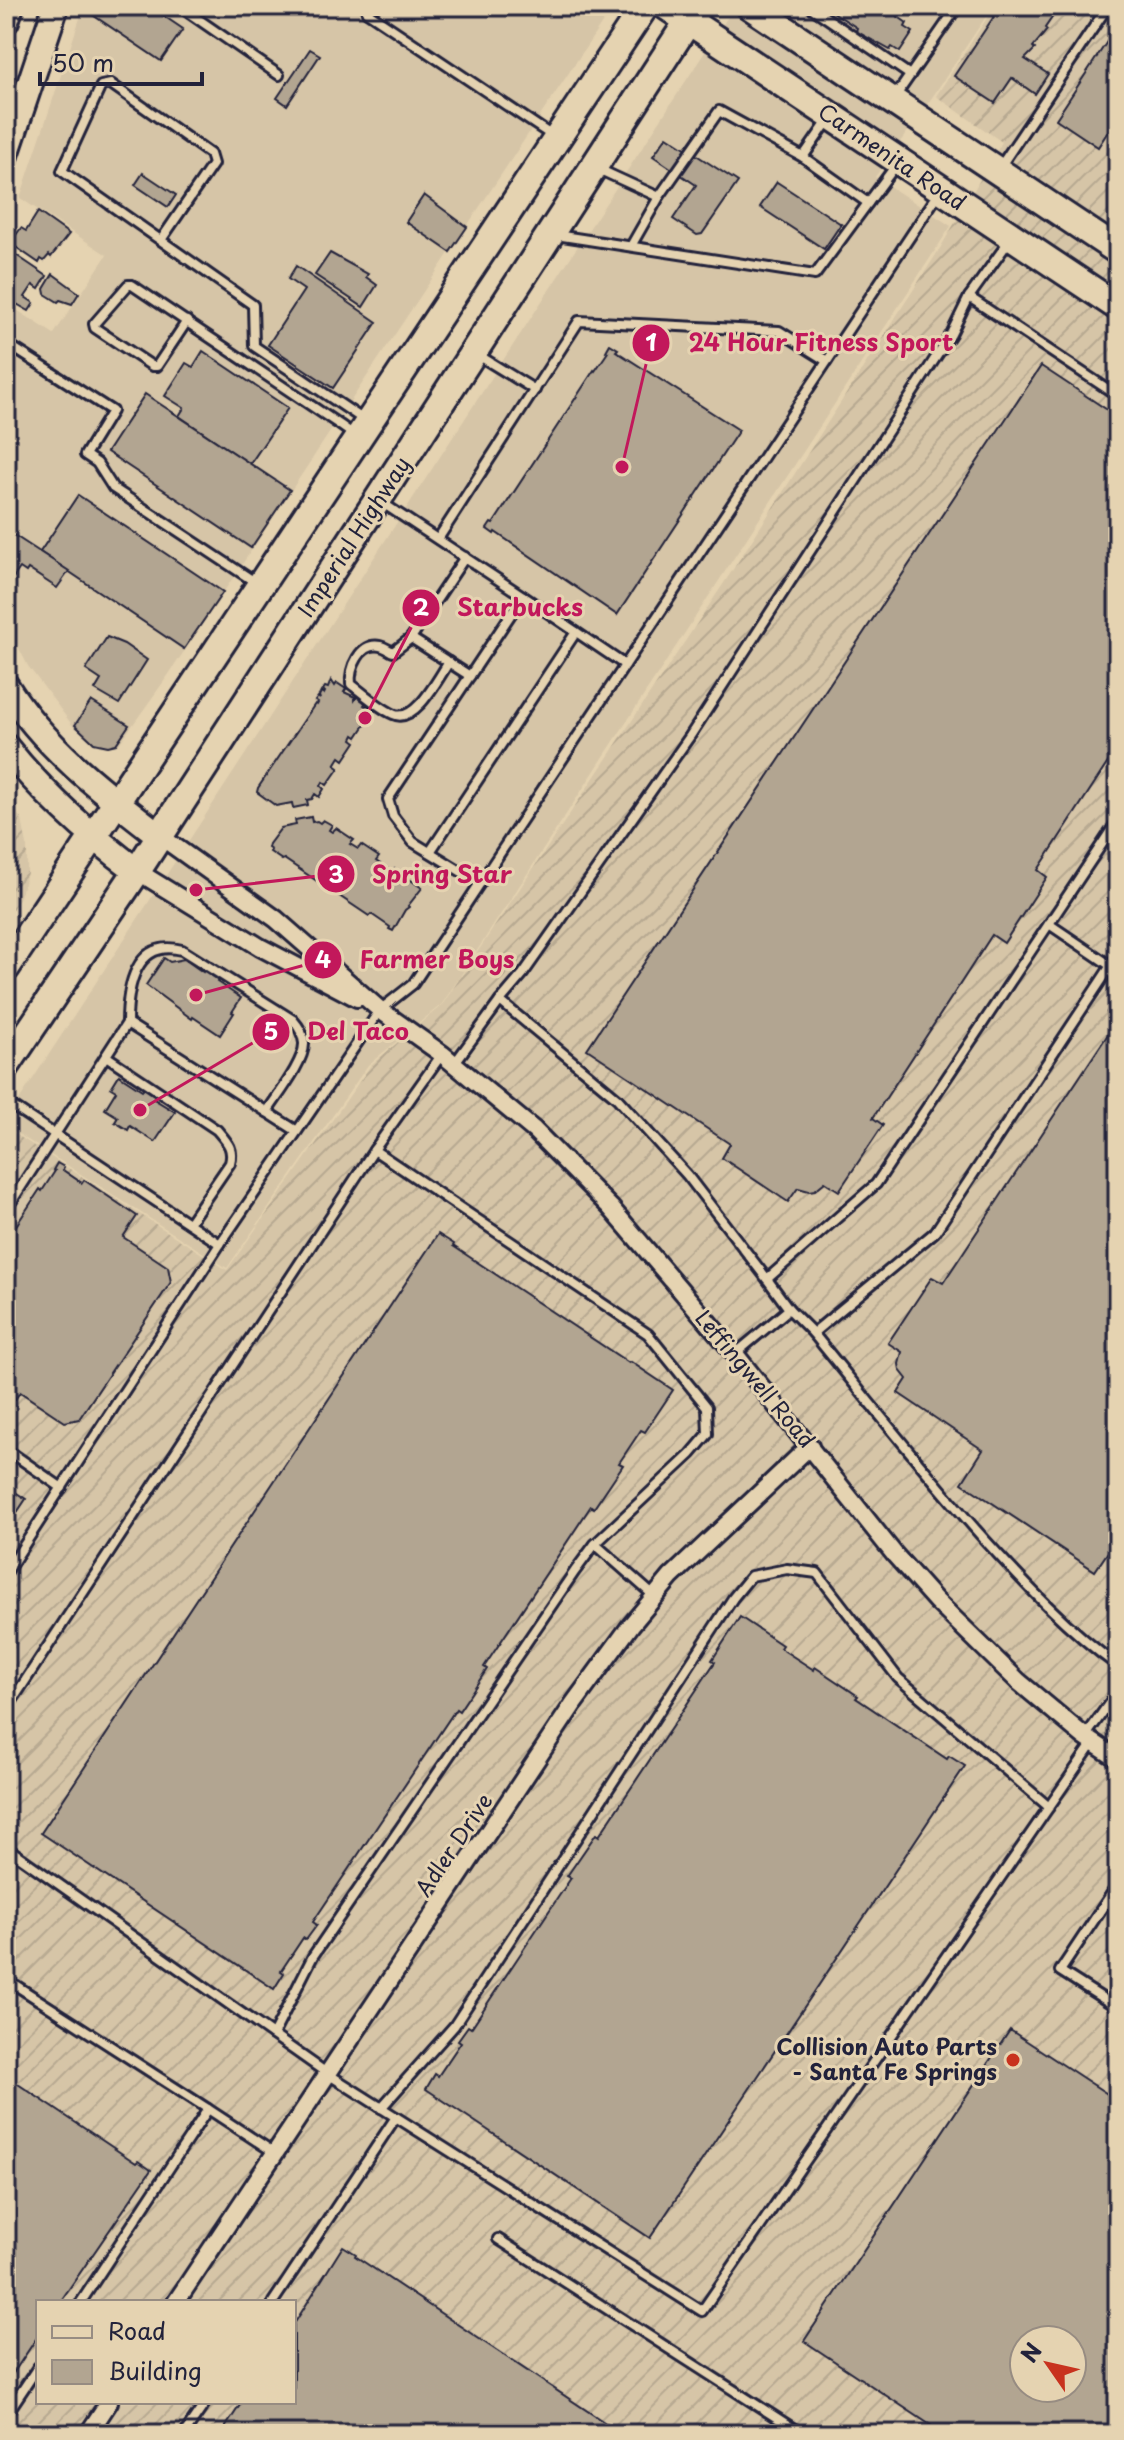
<svg xmlns="http://www.w3.org/2000/svg" width="1124" height="2440" font-family="'Playpen Sans',sans-serif">
  <style>
    .built { fill: #d6c5a7 }
    .industrial { fill: url(#industrial-furrows); fill-rule: evenodd }
    .building { fill: #b2a591; stroke: #22223b; stroke-width: 2; fill-rule: evenodd }
    .lines { fill: none; stroke-linecap: round; stroke-linejoin: round }
    .service-casing { stroke: #22223b; stroke-width: 14 }
    .minor-casing { stroke: #22223b; stroke-width: 22 }
    .secondary-casing { stroke: #22223b; stroke-width: 30 }
    .primary-casing { stroke: #22223b; stroke-width: 32 }
    .service { stroke: #e5d3b1; stroke-width: 8 }
    .minor { stroke: #e5d3b1; stroke-width: 16 }
    .secondary { stroke: #e5d3b1; stroke-width: 24 }
    .primary { stroke: #e5d3b1; stroke-width: 26 }
    .poi-dot { fill: #c8321e; stroke: #e5d3b1; stroke-width: 3 }
    .labels { text-anchor: middle; stroke-width: 6; stroke-linejoin: round; paint-order: stroke }
    .street-label { font-size: 22px; fill: #22223b; stroke: #e5d3b1 }
    .poi-label { font-size: 22px; font-weight: bold; fill: #22223b; stroke: #e5d3b1; text-anchor: end }
    .leader { fill: none; stroke: #c2185b; stroke-width: 3 }
    .callout-dot { fill: #c2185b; stroke: #e5d3b1; stroke-width: 3 }
    .mark-label { font-size: 24px; text-anchor: middle; font-weight: bold; fill: #fff }
    .callout-label { font-size: 24px; text-anchor: middle; font-weight: bold; fill: #c2185b; stroke: #e5d3b1; stroke-width: 6; stroke-linejoin: round; paint-order: stroke }
  </style>
  <defs>
    <pattern id="industrial-furrows" width="10" height="10" patternUnits="userSpaceOnUse" patternTransform="scale(2)"><rect width="10" height="10" fill="#d6c5a7"/><path d="M-1 1l2-2M0 10L10 0M9 11l2-2" fill="none" stroke="#b7a991"/></pattern>
  </defs>
  <rect width="100%" height="100%" fill="#e5d3b1"/>
  <filter id="ink" filterUnits="userSpaceOnUse"><feTurbulence type="fractalNoise" baseFrequency=".0125" numOctaves="2"/><feDisplacementMap in="SourceGraphic" scale="16" xChannelSelector="R" yChannelSelector="G"/><feConvolveMatrix kernelMatrix="1 2 1 2 8 2 1 2 1" color-interpolation-filters="sRGB"/></filter>
  <g filter="url(#ink)">
    <g class="built">
      <path d="M84,6h518l2,14 -437,657 -48,67 -11,3 -9,-1 -26,-20 -45,-60 -22,-43v-320l48,31 53,-79 -87,-57z"/>
      <path d="M735,6h258l-60,90 -58,81 76,49 -509,778 -74,61 -141,203 -221,-142v-6z"/>
    </g>
    <g class="industrial">
      <path d="M995,6h123v2428h-1112v-1306l221,142 144,-205 71,-60 290,-434 207,-321 63,-108 -66,-46zM38,2302h256v100h-256zM1024,2340h48v48h-48z"/>
      <path d="M6,799l16,21 5,25v28l-7,24 -14,22z"/>
    </g>
    <g class="building">
      <path d="M85,6h64l34,23 -22,32 -77,-52z"/>
      <path d="M837,6h55l8,5 -3,5 10,7 -2,4 8,5 -13,20 -8,-5 -2,3 -34,-19 1,-3 -24,-16z"/>
      <path d="M1001,6h59l-15,22 2,2 -14,17 2,2 -10,10 23,15 -13,20 -23,-16 -17,25 -41,-27z"/>
      <path d="M1110,37l8,5v74l-20,31 -42,-28z"/>
      <path d="M310,49l10,6 -33,50 -10,-7z"/>
      <path d="M667,136l71,46 -36,52 -5,1 -24,-16 23,-34 -43,-29z"/>
      <path d="M143,173l33,22 -8,12 -33,-22z"/>
      <path d="M777,182l64,42 -17,25 -64,-42z"/>
      <path d="M424,195l43,32 -17,25 -44,-30z"/>
      <path d="M38,212l31,22 -18,23 -2,-2 -5,6 -3,-2 -2,4 -29,-20 11,-15 5,3z"/>
      <path d="M13,253l34,23 -8,13 -6,-4 -8,12 9,6 -5,8 -23,-13 2,-26 -2,-8z"/>
      <path d="M330,253l38,21 -2,3 11,8 -14,22 -48,-32z"/>
      <path d="M296,266l81,56 -44,66 -65,-43 36,-55 -16,-11z"/>
      <path d="M53,274l26,19 -7,11 -12,-4 -2,2 -13,-8 -1,-5z"/>
      <path d="M610,344l8,5 -2,2 123,79 -122,185 -122,-83 -1,2 -7,-5 4,-6 2,1 101,-154 1,1 13,-19 -2,-1z"/>
      <path d="M203,351l85,57 -38,56 -71,-48 5,-8 -19,-12 21,-33 7,4z"/>
      <path d="M1041,366l77,51v330l-80,123 9,7 -43,66 -12,-8 -119,183 10,7 -44,66 -14,-9 -10,8 -6,1 -11,-3 -10,14 -66,-44 8,-14 -143,-95z"/>
      <path d="M145,394l145,96 -39,58 -144,-96z"/>
      <path d="M78,495l145,97 -39,57 -144,-97z"/>
      <path d="M6,530l63,41 -12,17 -29,-19 -2,3 -6,-4 -14,20z"/>
      <path d="M107,637l17,7 23,16 -28,44 -24,-14 6,-10 -15,-10z"/>
      <path d="M331,680l4,6 2,-3 9,6 -2,3 11,5v3l5,-7 8,6 -4,6 11,5 -18,27 -3,-2 -2,4 4,3 -12,18 -4,-3 -5,8 4,3 -12,17 -4,-3 -2,4 3,3 -5,8 -4,-3 -3,5 -5,1 1,5 -15,3 -1,-5 -16,3 -19,-14 1,-4 57,-84 2,1 1,-2 -3,-2 3,-4 2,2 -1,-3 2,-4 3,2 1,-2 -2,-2 2,-3 3,1z"/>
      <path d="M91,701l38,24 -13,19 -8,2 -14,-3 -19,-18z"/>
      <path d="M311,817l1,5 5,-1 3,2 3,-3 9,5 -3,5 3,2 4,-4 18,12 -4,4 8,5 3,-4 18,12 -3,4 17,12 2,-4 27,19 -14,18 1,1 -4,3 -12,21 -4,-2 1,-2 -19,-13 -2,2 -85,-57 -2,1 -12,-8 1,-2 -3,-2 1,-4 12,-16 15,-3 -1,-5z"/>
      <path d="M164,958l6,4 14,-3 19,13 2,-3 14,9 -2,4 24,16 -9,14 2,1 -14,22 -27,-18 -1,2 -46,-34z"/>
      <path d="M1118,996v541l-23,34 -133,-88 21,-33 -85,-57 9,-14 -7,-9 -1,-6 3,-12 -14,-9 44,-66 11,6 175,-264 -11,-7z"/>
      <path d="M119,1075l23,15 4,-5 11,7 -3,7 21,13 -20,30 -25,-16 -2,4 -13,-8 3,-5 -13,-8 11,-18 -5,-3z"/>
      <path d="M57,1163l7,4 -1,3 19,13 2,-3 53,36 -14,21 45,30 3,15 -92,137 -14,3 -45,-30 -14,21v-172l34,-52 2,2 13,-20 -2,-1z"/>
      <path d="M438,1234l16,10 -1,2 176,117 2,-1 42,28 -28,42 -4,-2 -22,33 4,2 -29,43 -3,-2 -107,161 3,2 -28,42 -3,-2 -143,213 4,3 -11,15 -3,-2 -22,33 3,2 -10,16 -233,-156z"/>
      <path d="M6,1486l20,13 -20,30z"/>
      <path d="M740,1617l42,28 -2,3 34,22 1,-3 43,29 -2,2 91,61 2,-3 16,10 -315,472 -224,-149 9,-15 3,2 23,-34 -3,-2 10,-14 3,2 100,-150 -4,-2 29,-42 3,2 116,-174 -3,-2z"/>
      <path d="M1010,2030l108,71v333h-174l-140,-93zM1024,2340h48v48h-48z"/>
      <path d="M6,2076l130,87 2,-2 13,9 -91,132h-22v34l-32,48z"/>
      <path d="M343,2246l13,8 -1,2 267,178h-401l21,-32h52v-78z"/>
    </g>
    <g class="lines">
      <defs>
        <g id="service">
          <path d="M179,6l100,69"/>
          <path d="M371,6l-4,6 187,125"/>
          <path d="M809,6l101,69"/>
          <path d="M895,97l63,-91"/>
          <path d="M803,157l27,-39"/>
          <path d="M1000,167l108,-161"/>
          <path d="M596,168l63,29 60,-86 84,46 65,46"/>
          <path d="M556,235l259,40 81,-110"/>
          <path d="M161,240l52,-76 -3,-10 -99,-70 -10,2 -39,85 191,134 1,41 110,74"/>
          <path d="M1009,241l-40,56 149,99"/>
          <path d="M631,246l28,-49"/>
          <path d="M187,321l-30,45h-5l-57,-38 -1,-4 34,-39h4l208,140 14,10"/>
          <path d="M6,343l106,68 -27,44 12,8 16,25 145,96"/>
          <path d="M478,355l57,35"/>
          <path d="M381,502l142,94 -135,203 5,17 20,26 67,41"/>
          <path d="M438,539l141,-218 200,10 48,30"/>
          <path d="M465,557l-54,81 59,38"/>
          <path d="M523,596l102,69"/>
          <path d="M411,638l-18,14c-4,-2 -8,-5 -13,-6 -20,-4 -31,23 -29,38 13,10 27,23 42,30 22,11 45,-36 56,-52"/>
          <path d="M430,852l146,-220"/>
          <path d="M1049,924l62,42"/>
          <path d="M500,1001l23,-27 167,-238 261,-402 18,-37"/>
          <path d="M127,1023c0,-35 8,-85 55,-73l111,70c6,7 10,13 11,23 1,18 -27,53 -37,69"/>
          <path d="M442,1054l-68,96 274,184 59,73 1,27 -17,20 -96,90 59,52"/>
          <path d="M106,1056l111,74c10,12 17,18 13,33l-41,60"/>
          <path d="M454,1064l46,-63 117,97 70,77 80,104"/>
          <path d="M6,1102l214,142 160,-234 33,-26 526,-791"/>
          <path d="M6,1210l121,-187 170,108"/>
          <path d="M789,1309l-22,-30 109,-95 242,-364"/>
          <path d="M813,1333c57,70 112,140 172,207 41,45 83,90 133,126"/>
          <path d="M735,1354l54,-45 24,24 122,-101 183,-277"/>
          <path d="M6,1449l56,39"/>
          <path d="M6,1573l214,-329"/>
          <path d="M6,1710l368,-560"/>
          <path d="M1085,1737l33,-46"/>
          <path d="M6,1847l322,227 374,237 391,-568"/>
          <path d="M1118,1884l-58,87 58,37"/>
          <path d="M6,1979l202,130"/>
          <path d="M273,2035l40,-79 262,-385 20,-27"/>
          <path d="M381,2108l73,-82 279,-428 18,-22 36,-7 30,4 81,105 151,129"/>
          <path d="M498,2239l304,195"/>
          <path d="M81,2302l127,-193 67,44"/>
          <path d="M273,2302l123,-185"/>
          <path d="M6,2415l32,-48"/>
          <path d="M184,2434l22,-32"/>
        </g>
        <g id="minor">
          <path d="M160,836l116,83 104,91 62,44 92,76 76,77 125,147 160,201 41,46 83,81 66,55 33,22"/>
          <path d="M137,871l123,76 97,51"/>
          <path d="M176,2302l398,-599 57,-78 40,-48 139,-131"/>
          <path d="M88,2434l21,-32"/>
        </g>
        <g id="secondary">
          <path d="M6,21l5,-15"/>
          <path d="M6,155l50,-149"/>
          <path d="M6,686c39,62 97,106 154,150"/>
          <path d="M6,747c38,48 82,87 131,124"/>
        </g>
        <g id="primary">
          <path d="M666,6l452,301"/>
          <path d="M750,6l368,245"/>
          <path d="M6,968l639,-962"/>
          <path d="M6,1066l131,-195 561,-865"/>
        </g>
      </defs>
      <use href="#service" class="service-casing"/>
      <use href="#minor" class="minor-casing"/>
      <use href="#secondary" class="secondary-casing"/>
      <use href="#primary" class="primary-casing"/>
      <use href="#service" class="service"/>
      <use href="#minor" class="minor"/>
      <use href="#secondary" class="secondary"/>
      <use href="#primary" class="primary"/>
    </g>
  </g>
  <circle class="poi-dot" cx="1013" cy="2060" r="8"/>
  <g class="labels">
    <g class="street-label">
      <text transform="translate(892 157) rotate(34)" y="8">Carmenita Road</text>
      <text transform="translate(354 537) rotate(-57)" y="8">Imperial Highway</text>
      <text transform="translate(755 1379) rotate(50)" y="8">Leffingwell Road</text>
      <text transform="translate(454 1845) rotate(-56)" y="8">Adler Drive</text>
    </g>
    <g class="poi-label">
      <text x="997" y="2055">Collision Auto Parts<tspan x="997" dy="25">- Santa Fe Springs</tspan></text>
    </g>
  </g>
  <path class="leader" d="M622 467L651 343M365 718L421 608M196 890L336 874M196 995L323 960M140 1110L271 1032"/>
  <g class="callout-dot">
    <circle cx="622" cy="467" r="8"/>
    <circle cx="365" cy="718" r="8"/>
    <circle cx="196" cy="890" r="8"/>
    <circle cx="196" cy="995" r="8"/>
    <circle cx="140" cy="1110" r="8"/>
    <circle cx="651" cy="343" r="20"/>
    <circle cx="421" cy="608" r="20"/>
    <circle cx="336" cy="874" r="20"/>
    <circle cx="323" cy="960" r="20"/>
    <circle cx="271" cy="1032" r="20"/>
  </g>
  <g class="mark-label">
    <text x="651" y="351">1</text>
    <text x="421" y="616">2</text>
    <text x="336" y="883">3</text>
    <text x="323" y="968">4</text>
    <text x="271" y="1040">5</text>
  </g>
  <g class="callout-label">
    <text x="821" y="351">24 Hour Fitness Sport</text>
    <text x="520" y="616">Starbucks</text>
    <text x="442" y="883">Spring Star</text>
    <text x="437" y="968">Farmer Boys</text>
    <text x="358" y="1040">Del Taco</text>
  </g>
  <rect width="1124" height="2440" fill="none" stroke="#e5d3b1" stroke-width="32"/>
  <rect x="16" y="16" width="1092" height="2408" fill="none" stroke="#22223b" stroke-width="3" filter="url(#ink)"/>
  <rect x="36" y="2300" width="260" height="104" fill="#e5d3b1" stroke="#978c82" stroke-width="2"/>
  <rect x="52" y="2326" width="40" height="12" fill="#e5d3b1" stroke="#978c82" stroke-width="2"/>
  <text x="108" y="2340" font-size="24" fill="#22223b">Road</text>
  <rect x="52" y="2360" width="40" height="24" fill="#b2a591" stroke="#978c82" stroke-width="2"/>
  <text x="108" y="2380" font-size="24" fill="#22223b">Building</text>
  <g transform="translate(1048 2364) rotate(304)"><circle r="38" fill="#e5d3b1" stroke="#978c82" stroke-width="2"/>
  <path d="M0-6L14 30L0 20L-14 30Z" fill="#c8321e"/>
  <text y="-12" font-size="22" font-weight="bold" text-anchor="middle" fill="#22223b">N</text>
  </g>
  <path d="M40 72v12h162v-12" fill="none" stroke="#22223b" stroke-width="4"/>
  <text x="52" y="72" font-size="24" fill="#22223b" stroke="#e5d3b1" stroke-width="6" paint-order="stroke">50 m</text>
</svg>
